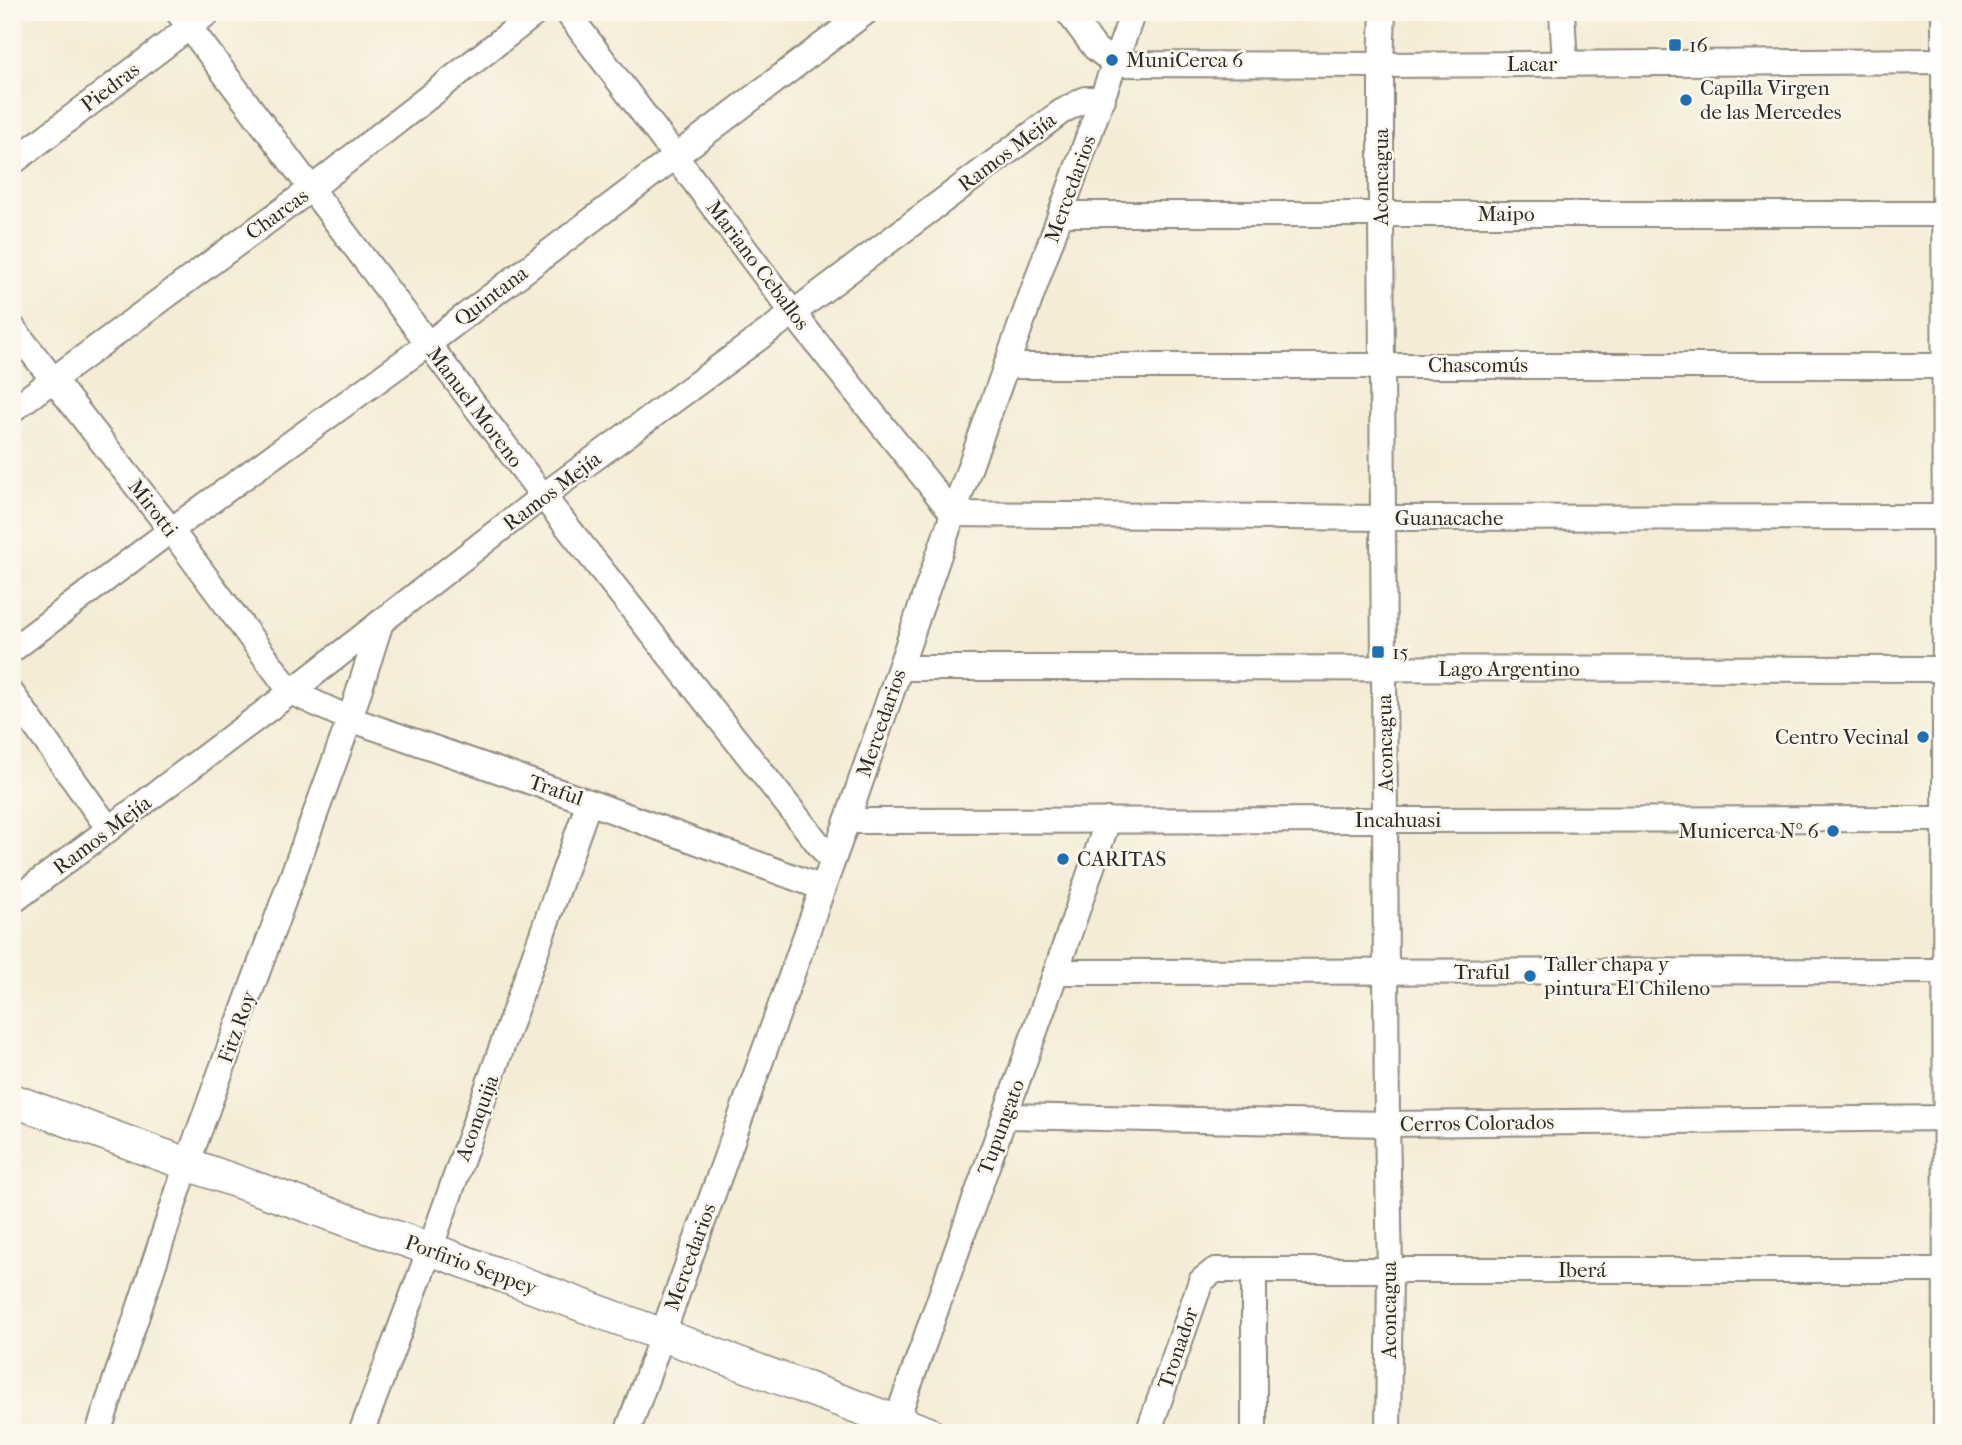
<svg xmlns="http://www.w3.org/2000/svg" width="1962" height="1445" font-family="'IM FELL French Canon',serif">
  <style>
    .lines { fill: none; stroke-linecap: round; stroke-linejoin: round }
    .minor-casing { stroke: #908c80; stroke-width: 28 }
    .major-casing { stroke: #908c80; stroke-width: 35 }
    .minor { stroke: #fff; stroke-width: 24 }
    .major { stroke: #fff; stroke-width: 32 }
    .poi-dot { fill: #1f6fb2; stroke: #fbf7ec; stroke-width: 2.5 }
    .labels { text-anchor: middle; stroke-width: 5; stroke-linejoin: round; paint-order: stroke }
    .poi-label { font-size: 21px; fill: #2b2b2b; stroke: #fbf7ec; text-anchor: start }
    .street-label { font-size: 21px; fill: #2b2b2b; stroke: #fbf7ec }
  </style>
  <rect width="100%" height="100%" fill="#fbf7ec"/>
  <filter id="ink" filterUnits="userSpaceOnUse"><feTurbulence type="fractalNoise" baseFrequency=".0143" numOctaves="2"/><feDisplacementMap in="SourceGraphic" scale="14" xChannelSelector="R" yChannelSelector="G"/><feConvolveMatrix kernelMatrix="1 2 1 2 8 2 1 2 1" color-interpolation-filters="sRGB"/></filter>
  <filter id="wash" filterUnits="userSpaceOnUse"><feTurbulence type="fractalNoise" baseFrequency=".00686" numOctaves="4" result="noise"/><feDisplacementMap in="SourceGraphic" scale="28" xChannelSelector="R" yChannelSelector="G"/><feGaussianBlur stdDeviation="1.57" result="paint"/><feColorMatrix in="noise" values="0 0 0 0 0 0 0 0 0 0 0 0 0 0 0 0 0 1.4 0 .05"/><feComposite in="paint" operator="in"/></filter>
  <g filter="url(#wash)">
    <rect width="100%" height="100%" fill="#f4ecd6"/>
  </g>
  <g filter="url(#ink)">
    <g class="lines">
      <defs>
        <g id="minor">
          <path d="M178,12l365,484 289,365"/>
          <path d="M567,12l226,301 160,201 431,4 561,-1"/>
          <path d="M1068,12l27,36 20,16 266,1 569,-4"/>
          <path d="M1383,12l-2,53v149l6,910 3,146 -2,163"/>
          <path d="M1562,12l3,52"/>
          <path d="M1944,12l2,1421"/>
          <path d="M12,163l197,-151"/>
          <path d="M1062,214h888"/>
          <path d="M12,327l159,203 120,162 59,27 239,83 234,86"/>
          <path d="M1006,366h944"/>
          <path d="M12,410l299,-221 226,-177"/>
          <path d="M12,650l159,-120 257,-186 438,-332"/>
          <path d="M901,668l1049,1"/>
          <path d="M12,694l97,135"/>
          <path d="M847,821l1103,-2"/>
          <path d="M12,902l279,-210 252,-196 250,-183 268,-201 24,-13h18"/>
          <path d="M1056,972l894,-1"/>
          <path d="M1005,1116l382,8 563,-6"/>
          <path d="M1254,1270v163"/>
          <path d="M98,1433l89,-269 163,-445 31,-97"/>
          <path d="M361,1433l69,-184 159,-447"/>
          <path d="M627,1433l220,-612 106,-307 180,-502"/>
          <path d="M892,1433l164,-461 52,-152"/>
          <path d="M1148,1433l53,-152 14,-11h735"/>
        </g>
        <path id="major" d="M12,1100l175,64 243,85 498,184"/>
      </defs>
      <use href="#minor" class="minor-casing"/>
      <use href="#major" class="major-casing"/>
      <use href="#minor" class="minor"/>
      <use href="#major" class="major"/>
    </g>
  </g>
  <g class="poi-dot">
    <rect x="1668" y="38" width="14" height="14" rx="3.5"/>
    <circle cx="1112" cy="60" r="7"/>
    <circle cx="1686" cy="100" r="7"/>
    <rect x="1371" y="645" width="14" height="14" rx="3.5"/>
    <circle cx="1923" cy="737" r="7"/>
    <circle cx="1833" cy="831" r="7"/>
    <circle cx="1063" cy="859" r="7"/>
    <circle cx="1530" cy="976" r="7"/>
  </g>
  <g class="labels">
    <g class="poi-label">
      <text x="1689" y="52">16</text>
      <text x="1126" y="67">MuniCerca 6</text>
      <text x="1700" y="95">Capilla Virgen<tspan x="1700" dy="24">de las Mercedes</tspan></text>
      <text x="1392" y="659">15</text>
      <text x="1909" y="744" text-anchor="end">Centro Vecinal</text>
      <text x="1819" y="838" text-anchor="end">Municerca Nº 6</text>
      <text x="1077" y="866">CARITAS</text>
      <text x="1544" y="971">Taller chapa y<tspan x="1544" dy="24">pintura El Chileno</tspan></text>
    </g>
    <g class="street-label">
      <text x="1532" y="71">Lacar</text>
      <text transform="translate(110 87) rotate(-37)" y="7">Piedras</text>
      <text transform="translate(1007 152) rotate(-37)" y="7">Ramos Mejía</text>
      <text transform="translate(1381 177) rotate(-90)" y="7">Aconcagua</text>
      <text transform="translate(1070 189) rotate(-70)" y="7">Mercedarios</text>
      <text transform="translate(277 214) rotate(-36)" y="7">Charcas</text>
      <text x="1506" y="221">Maipo</text>
      <text transform="translate(758 265) rotate(53)" y="7">Mariano Ceballos</text>
      <text transform="translate(491 296) rotate(-37)" y="7">Quintana</text>
      <text x="1478" y="372">Chascomús</text>
      <text transform="translate(475 407) rotate(53)" y="7">Manuel Moreno</text>
      <text transform="translate(552 491) rotate(-37)" y="7">Ramos Mejía</text>
      <text transform="translate(153 508) rotate(52)" y="7">Mirotti</text>
      <text x="1449" y="525">Guanacache</text>
      <text x="1509" y="676">Lago Argentino</text>
      <text transform="translate(881 723) rotate(-71)" y="7">Mercedarios</text>
      <text transform="translate(1385 743) rotate(-91)" y="7">Aconcagua</text>
      <text transform="translate(556 790) rotate(19)" y="7">Traful</text>
      <text x="1398" y="827">Incahuasi</text>
      <text transform="translate(102 835) rotate(-37)" y="7">Ramos Mejía</text>
      <text x="1482" y="979">Traful</text>
      <text transform="translate(237 1027) rotate(-70)" y="7">Fitz Roy</text>
      <text transform="translate(477 1118) rotate(-70)" y="7">Aconquija</text>
      <text transform="translate(1477 1123) rotate(-1)" y="7">Cerros Colorados</text>
      <text transform="translate(1001 1127) rotate(-70)" y="7">Tupungato</text>
      <text transform="translate(690 1257) rotate(-70)" y="7">Mercedarios</text>
      <text transform="translate(471 1265) rotate(20)" y="7">Porfirio Seppey</text>
      <text x="1582" y="1277">Iberá</text>
      <text transform="translate(1389 1310) rotate(-90)" y="7">Aconcagua</text>
      <text transform="translate(1178 1348) rotate(-71)" y="7">Tronador</text>
    </g>
  </g>
  <rect width="1962" height="1445" fill="none" stroke="#fbf7ec" stroke-width="42"/>
</svg>
